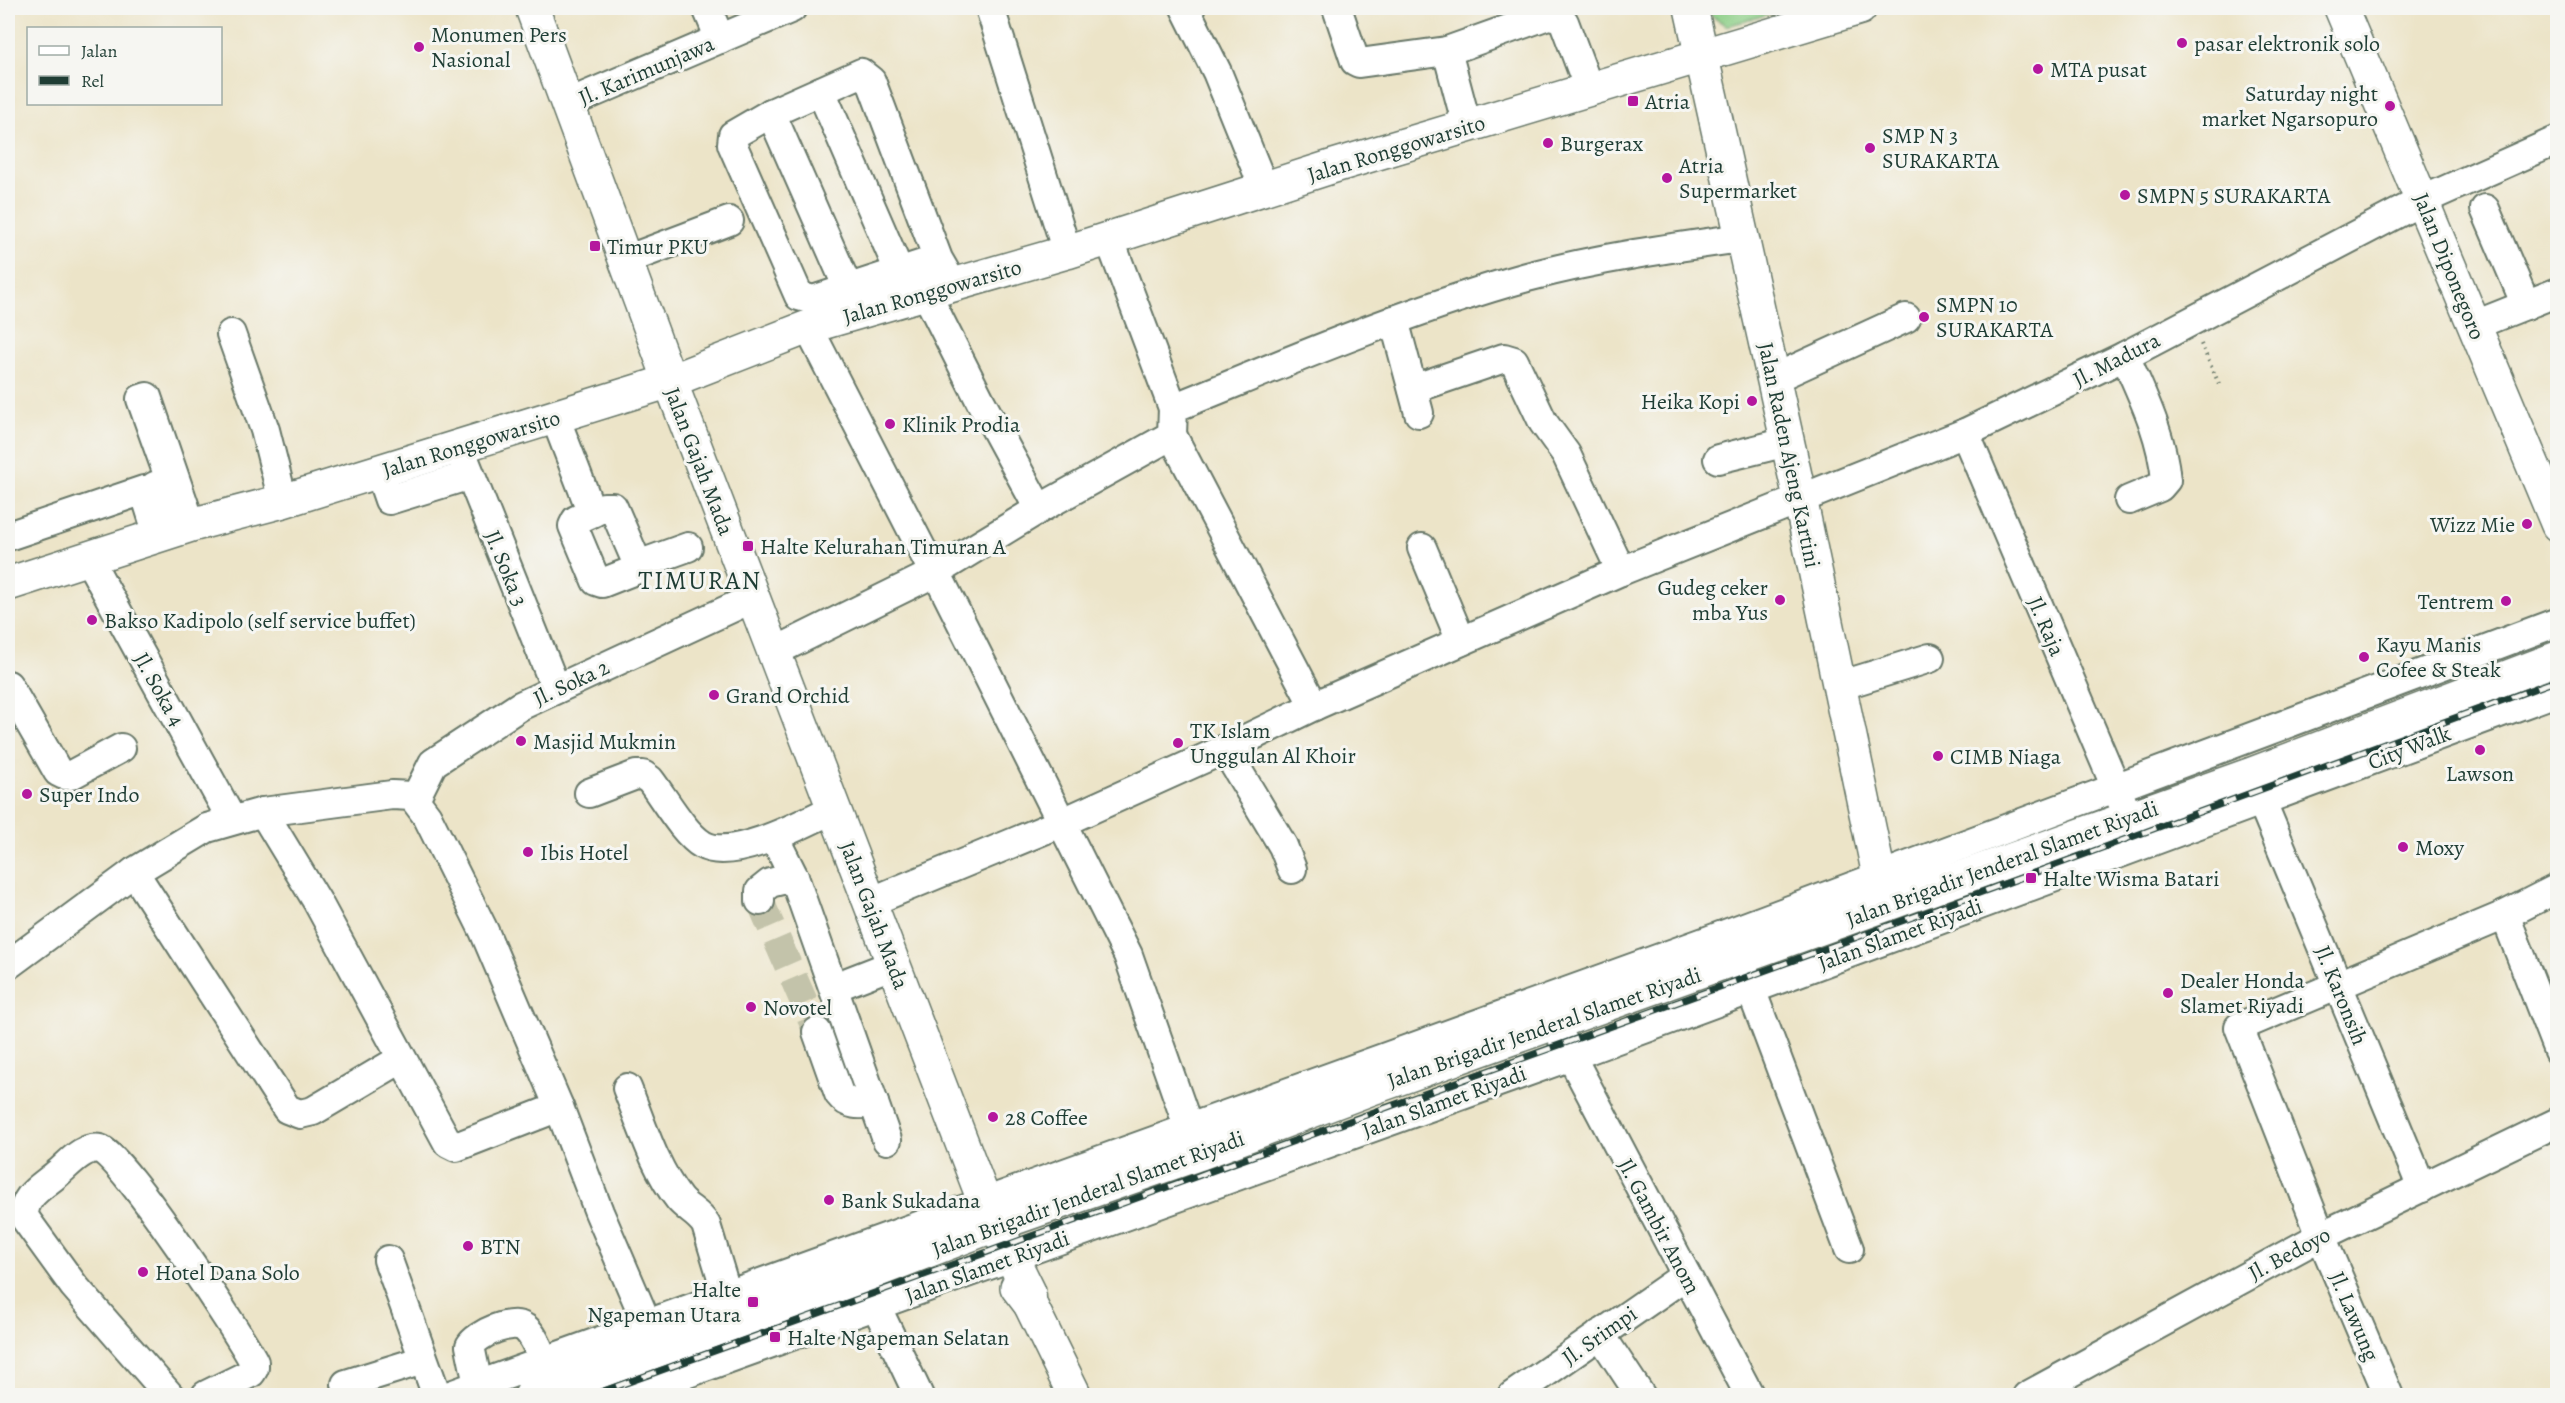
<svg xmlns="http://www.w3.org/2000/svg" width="2565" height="1403" font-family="Alegreya,serif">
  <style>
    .green { fill: #8dcf87; stroke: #56865e; stroke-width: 1.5 }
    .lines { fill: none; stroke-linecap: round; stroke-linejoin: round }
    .minor-tunnel { stroke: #c3c3aa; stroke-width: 28; stroke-dasharray: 28 14; stroke-linecap: butt }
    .minor-casing { stroke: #677768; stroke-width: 32 }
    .major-casing { stroke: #677768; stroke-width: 36 }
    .path { stroke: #677768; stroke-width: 4; stroke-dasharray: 1.5 4.5; stroke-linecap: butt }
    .minor { stroke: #fff; stroke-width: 28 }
    .major { stroke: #fff; stroke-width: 33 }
    .rail-casing { stroke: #1f3d34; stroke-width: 7 }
    .rail { stroke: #f6f6f2; stroke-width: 4.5; stroke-dasharray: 14; stroke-linecap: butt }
    .poi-dot { fill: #b5179e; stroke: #f6f6f2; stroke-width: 2 }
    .labels { text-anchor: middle; stroke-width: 6; stroke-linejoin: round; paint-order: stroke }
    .poi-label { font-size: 22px; fill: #1f3d34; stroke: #f6f6f2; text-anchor: start }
    .street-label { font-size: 22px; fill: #1f3d34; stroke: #f6f6f2 }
    .quarter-label { font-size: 26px; letter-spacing: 1.5px; fill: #1f3d34; stroke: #f6f6f2 }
  </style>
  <rect width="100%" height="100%" fill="#f6f6f2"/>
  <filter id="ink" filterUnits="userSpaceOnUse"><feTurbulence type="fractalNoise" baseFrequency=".0167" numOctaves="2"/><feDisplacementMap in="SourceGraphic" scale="12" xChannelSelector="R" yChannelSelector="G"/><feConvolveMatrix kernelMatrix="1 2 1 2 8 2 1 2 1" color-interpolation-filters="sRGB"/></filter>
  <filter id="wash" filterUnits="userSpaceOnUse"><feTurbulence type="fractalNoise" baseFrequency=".008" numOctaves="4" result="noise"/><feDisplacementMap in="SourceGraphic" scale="24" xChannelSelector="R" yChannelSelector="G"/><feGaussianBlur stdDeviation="1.35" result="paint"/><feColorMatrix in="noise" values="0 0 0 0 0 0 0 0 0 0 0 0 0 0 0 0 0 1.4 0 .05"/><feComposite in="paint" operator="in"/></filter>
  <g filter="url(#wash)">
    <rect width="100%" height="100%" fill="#ece4c8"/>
    <path class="green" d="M1708,8h83l-64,18 -17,-11z"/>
  </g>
  <g filter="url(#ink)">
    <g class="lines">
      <path class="minor-tunnel" d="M760,901l57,131"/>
      <defs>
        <g id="minor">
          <path d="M707,8l13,31"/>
          <path d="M990,8l77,244"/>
          <path d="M1185,8l32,64 47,116"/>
          <path d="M1337,8l18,53 4,2 88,-12"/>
          <path d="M821,91l78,180"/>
          <path d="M567,104l225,-96"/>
          <path d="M771,113l77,175"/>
          <path d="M1467,126l-20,-75 101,-36 11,2 5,5 25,67"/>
          <path d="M2485,209l41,96"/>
          <path d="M1109,238l64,170"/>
          <path d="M938,259l-67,-178 -10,-8 -90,40 -38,22 -1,9 67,152 14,4 125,-41 15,26"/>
          <path d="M626,260l103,-39"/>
          <path d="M926,293l56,111 57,105"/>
          <path d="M1394,320l25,93"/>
          <path d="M2475,325l83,-33"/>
          <path d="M808,327l126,246"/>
          <path d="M231,334l34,96 18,71"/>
          <path d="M2125,356c18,41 37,79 41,124l-6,7 -31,13"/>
          <path d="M1773,379l133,-61"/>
          <path d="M1413,389l91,-31 10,3 29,61 23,32 55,117"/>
          <path d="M555,417l37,96 -16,7 -3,6 23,55 6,2 33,-13 3,-5 -25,-58h-9l-12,6"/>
          <path d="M1965,433l158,371"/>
          <path d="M1172,435l142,271"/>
          <path d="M459,446l97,243"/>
          <path d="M1718,459l69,-17"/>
          <path d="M379,471l10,29 81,-25"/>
          <path d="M171,532l-16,-46 15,-6 -29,-81 6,-2 44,128"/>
          <path d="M8,536l136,-46 9,29"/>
          <path d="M1422,548l39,93"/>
          <path d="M88,558l144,262"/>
          <path d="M638,565l50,-18"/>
          <path d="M936,572l192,383 67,191"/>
          <path d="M774,652l160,-79 105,-64 133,-74 1,-27c117,-47 232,-97 354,-131 71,-19 142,-29 215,-39"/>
          <path d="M8,685l50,87 6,3h7l50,-27"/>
          <path d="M1839,686l91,-28"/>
          <path d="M1225,749l58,97 9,23"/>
          <path d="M2255,785l167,403"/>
          <path d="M589,793l47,-18h7l7,5c14,18 34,54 53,65 30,17 103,-23 132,-37"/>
          <path d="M415,799l18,-36 87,-57 233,-108"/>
          <path d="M263,812l54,89 131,242 8,4 103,-40"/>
          <path d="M774,837l20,40 93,263"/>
          <path d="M134,872l153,237 13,5 13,-3 88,-52"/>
          <path d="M760,901v-10l10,-8 24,-6"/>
          <path d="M870,902l193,-80 162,-73 89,-43 307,-135 344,-138 160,-77 298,-156 135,-60"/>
          <path d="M2505,915l53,136"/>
          <path d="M8,965l126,-93 73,-44 56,-16 129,-17 20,1 15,20 57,115 75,176 40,105 55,128"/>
          <path d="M1744,971l105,278"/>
          <path d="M835,987l59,-23"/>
          <path d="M817,1032l22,62c9,12 20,11 35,9"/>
          <path d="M1563,1041l187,355"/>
          <path d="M627,1088c15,37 27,79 52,111 8,10 20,14 27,26l27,89"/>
          <path d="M388,1260l49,136"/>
          <path d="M868,1289l51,107"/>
          <path d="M1600,1334l41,62"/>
          <path d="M478,1385l-8,-39c7,-12 42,-28 55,-18 9,7 14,22 19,33"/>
          <path d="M170,1396l-96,-110 -50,-69c-1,-22 18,-30 34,-44 11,-9 26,-28 42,-24 22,6 139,184 154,213v6l-3,5 -45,22"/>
          <path d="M350,1396l-4,-12 77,-24"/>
          <path d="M448,1396l1259,-455 851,-319"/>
          <path d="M624,1396l947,-340 985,-364"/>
          <path d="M1512,1396l174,-121"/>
          <path d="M2027,1396l294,-160 237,-114"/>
          <path d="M2389,1396l-68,-160 -82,-209 266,-112 53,-27"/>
        </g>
        <g id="major">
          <path d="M532,8l138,373 315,822 44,89 1,12"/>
          <path d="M1691,8l109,490 85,406"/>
          <path d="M2341,8l217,517"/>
          <path d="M8,584l183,-59 92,-24 387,-120 138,-54 259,-75 267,-86 526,-158"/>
          <path d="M1017,1287l13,17 45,92"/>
          <path d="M531,1396l298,-107 168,-65 201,-70 174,-66 880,-314 306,-116"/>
        </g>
      </defs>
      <use href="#minor" class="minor-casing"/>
      <use href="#major" class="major-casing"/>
      <path class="path" d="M2201,344l19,42"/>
      <use href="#minor" class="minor"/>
      <use href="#major" class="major"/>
      <defs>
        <path id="rail" d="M590,1396l1414,-512 554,-204"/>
      </defs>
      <use href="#rail" class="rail-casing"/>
      <use href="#rail" class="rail"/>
    </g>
  </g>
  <g class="poi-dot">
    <circle cx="2182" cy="43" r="6"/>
    <circle cx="419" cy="47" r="6"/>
    <circle cx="2038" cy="69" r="6"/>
    <rect x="1627" y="95" width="12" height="12" rx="3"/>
    <circle cx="2390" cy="106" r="6"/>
    <circle cx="1548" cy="143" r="6"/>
    <circle cx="1870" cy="148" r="6"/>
    <circle cx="1667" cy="178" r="6"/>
    <circle cx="2125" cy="195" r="6"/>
    <rect x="589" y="240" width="12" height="12" rx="3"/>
    <circle cx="1924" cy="317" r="6"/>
    <circle cx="1752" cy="401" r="6"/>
    <circle cx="890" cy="424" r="6"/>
    <circle cx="2527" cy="524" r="6"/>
    <rect x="742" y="540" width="12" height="12" rx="3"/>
    <circle cx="1780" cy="600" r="6"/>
    <circle cx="2506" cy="601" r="6"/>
    <circle cx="92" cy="620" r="6"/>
    <circle cx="2364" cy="657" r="6"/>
    <circle cx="714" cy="695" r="6"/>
    <circle cx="521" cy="741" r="6"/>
    <circle cx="1178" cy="743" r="6"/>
    <circle cx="2480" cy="750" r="6"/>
    <circle cx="1938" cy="756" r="6"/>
    <circle cx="27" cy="794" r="6"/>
    <circle cx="2403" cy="847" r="6"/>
    <circle cx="528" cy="852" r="6"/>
    <rect x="2025" y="872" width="12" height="12" rx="3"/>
    <circle cx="2168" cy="993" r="6"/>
    <circle cx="751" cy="1007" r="6"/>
    <circle cx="993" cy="1117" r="6"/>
    <circle cx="829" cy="1200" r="6"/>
    <circle cx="468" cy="1246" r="6"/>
    <circle cx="143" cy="1272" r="6"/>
    <rect x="747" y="1296" width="12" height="12" rx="3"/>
    <rect x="769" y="1331" width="12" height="12" rx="3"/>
  </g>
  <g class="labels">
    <g class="poi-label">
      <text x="431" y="42">Monumen Pers<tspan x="431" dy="25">Nasional</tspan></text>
      <text x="2194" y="51">pasar elektronik solo</text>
      <text x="2050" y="77">MTA pusat</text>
      <text x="2378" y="101" text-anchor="end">Saturday night<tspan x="2378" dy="25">market Ngarsopuro</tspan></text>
      <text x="1645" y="109">Atria</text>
      <text x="1882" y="143">SMP N 3<tspan x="1882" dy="25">SURAKARTA</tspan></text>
      <text x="1560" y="151">Burgerax</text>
      <text x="1679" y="173">Atria<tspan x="1679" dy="25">Supermarket</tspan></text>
      <text x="2137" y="203">SMPN 5 SURAKARTA</text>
      <text x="607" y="254">Timur PKU</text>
      <text x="1936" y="312">SMPN 10<tspan x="1936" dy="25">SURAKARTA</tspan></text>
      <text x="1740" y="409" text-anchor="end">Heika Kopi</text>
      <text x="902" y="432">Klinik Prodia</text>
      <text x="2515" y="532" text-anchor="end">Wizz Mie</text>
      <text x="760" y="554">Halte Kelurahan Timuran A</text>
      <text x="1768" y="595" text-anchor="end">Gudeg ceker<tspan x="1768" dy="25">mba Yus</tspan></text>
      <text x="2494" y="609" text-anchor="end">Tentrem</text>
      <text x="104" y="628">Bakso Kadipolo (self service buffet)</text>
      <text x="2376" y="652">Kayu Manis<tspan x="2376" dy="25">Cofee &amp; Steak</tspan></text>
      <text x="726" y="703">Grand Orchid</text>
      <text x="1190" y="738">TK Islam<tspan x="1190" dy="25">Unggulan Al Khoir</tspan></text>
      <text x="533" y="749">Masjid Mukmin</text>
      <text x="1950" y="764">CIMB Niaga</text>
      <text x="2480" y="781" text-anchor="middle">Lawson</text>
      <text x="39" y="802">Super Indo</text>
      <text x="2415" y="855">Moxy</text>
      <text x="540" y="860">Ibis Hotel</text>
      <text x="2043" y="886">Halte Wisma Batari</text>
      <text x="2180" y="988">Dealer Honda<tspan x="2180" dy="25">Slamet Riyadi</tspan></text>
      <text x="763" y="1015">Novotel</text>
      <text x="1005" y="1125">28 Coffee</text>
      <text x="841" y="1208">Bank Sukadana</text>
      <text x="480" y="1254">BTN</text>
      <text x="155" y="1280">Hotel Dana Solo</text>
      <text x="741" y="1297" text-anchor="end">Halte<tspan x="741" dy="25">Ngapeman Utara</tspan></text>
      <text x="787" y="1345">Halte Ngapeman Selatan</text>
    </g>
    <g class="street-label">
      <text transform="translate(646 70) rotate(-23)" y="8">Jl. Karimunjawa</text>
      <text transform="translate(1396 148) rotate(-17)" y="8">Jalan Ronggowarsito</text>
      <text transform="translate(2450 266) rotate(68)" y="8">Jalan Diponegoro</text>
      <text transform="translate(932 291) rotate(-16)" y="8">Jalan Ronggowarsito</text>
      <text transform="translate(2116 359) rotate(-27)" y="8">Jl. Madura</text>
      <text transform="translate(471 443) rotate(-17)" y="8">Jalan Ronggowarsito</text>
      <text transform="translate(1790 455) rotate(78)" y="8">Jalan Raden Ajeng Kartini</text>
      <text transform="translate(700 461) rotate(69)" y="8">Jalan Gajah Mada</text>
      <text transform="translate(507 568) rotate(68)" y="8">Jl. Soka 3</text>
      <text transform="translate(2047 626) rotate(67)" y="8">Jl. Raja</text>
      <text transform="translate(571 682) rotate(-25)" y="8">Jl. Soka 2</text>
      <text transform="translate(160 689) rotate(61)" y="8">Jl. Soka 4</text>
      <text transform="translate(2409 747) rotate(-21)" y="8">City Walk</text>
      <text transform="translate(2002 863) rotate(-20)" y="8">Jalan Brigadir Jenderal Slamet Riyadi</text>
      <text transform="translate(875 915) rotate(69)" y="8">Jalan Gajah Mada</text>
      <text transform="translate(1900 934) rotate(-20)" y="8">Jalan Slamet Riyadi</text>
      <text transform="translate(2342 995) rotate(68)" y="8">Jl. Karonsih</text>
      <text transform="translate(1544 1027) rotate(-19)" y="8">Jalan Brigadir Jenderal Slamet Riyadi</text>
      <text transform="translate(1444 1101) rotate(-20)" y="8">Jalan Slamet Riyadi</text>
      <text transform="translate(1088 1193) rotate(-20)" y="8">Jalan Brigadir Jenderal Slamet Riyadi</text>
      <text transform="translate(1660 1226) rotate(62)" y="8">Jl. Gambir Anom</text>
      <text transform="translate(2289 1253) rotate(-28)" y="8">Jl. Bedoyo</text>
      <text transform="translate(987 1266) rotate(-20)" y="8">Jalan Slamet Riyadi</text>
      <text transform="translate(2355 1316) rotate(67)" y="8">Jl. Lawung</text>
      <text transform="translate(1599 1335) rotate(-35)" y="8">Jl. Srimpi</text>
    </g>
    <g class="quarter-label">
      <text x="700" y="589">TIMURAN</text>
    </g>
  </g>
  <rect width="2565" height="1403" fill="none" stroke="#f6f6f2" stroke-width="30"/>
  <rect x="27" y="27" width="195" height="78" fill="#f6f6f2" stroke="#a0aca6" stroke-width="1.5"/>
  <rect x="39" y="46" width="30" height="9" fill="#ffffff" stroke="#a0aca6" stroke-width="1.5"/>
  <text x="81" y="57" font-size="18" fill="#1f3d34">Jalan</text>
  <rect x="39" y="76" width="30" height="9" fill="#1f3d34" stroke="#a0aca6" stroke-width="1.5"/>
  <text x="81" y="87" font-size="18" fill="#1f3d34">Rel</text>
</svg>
